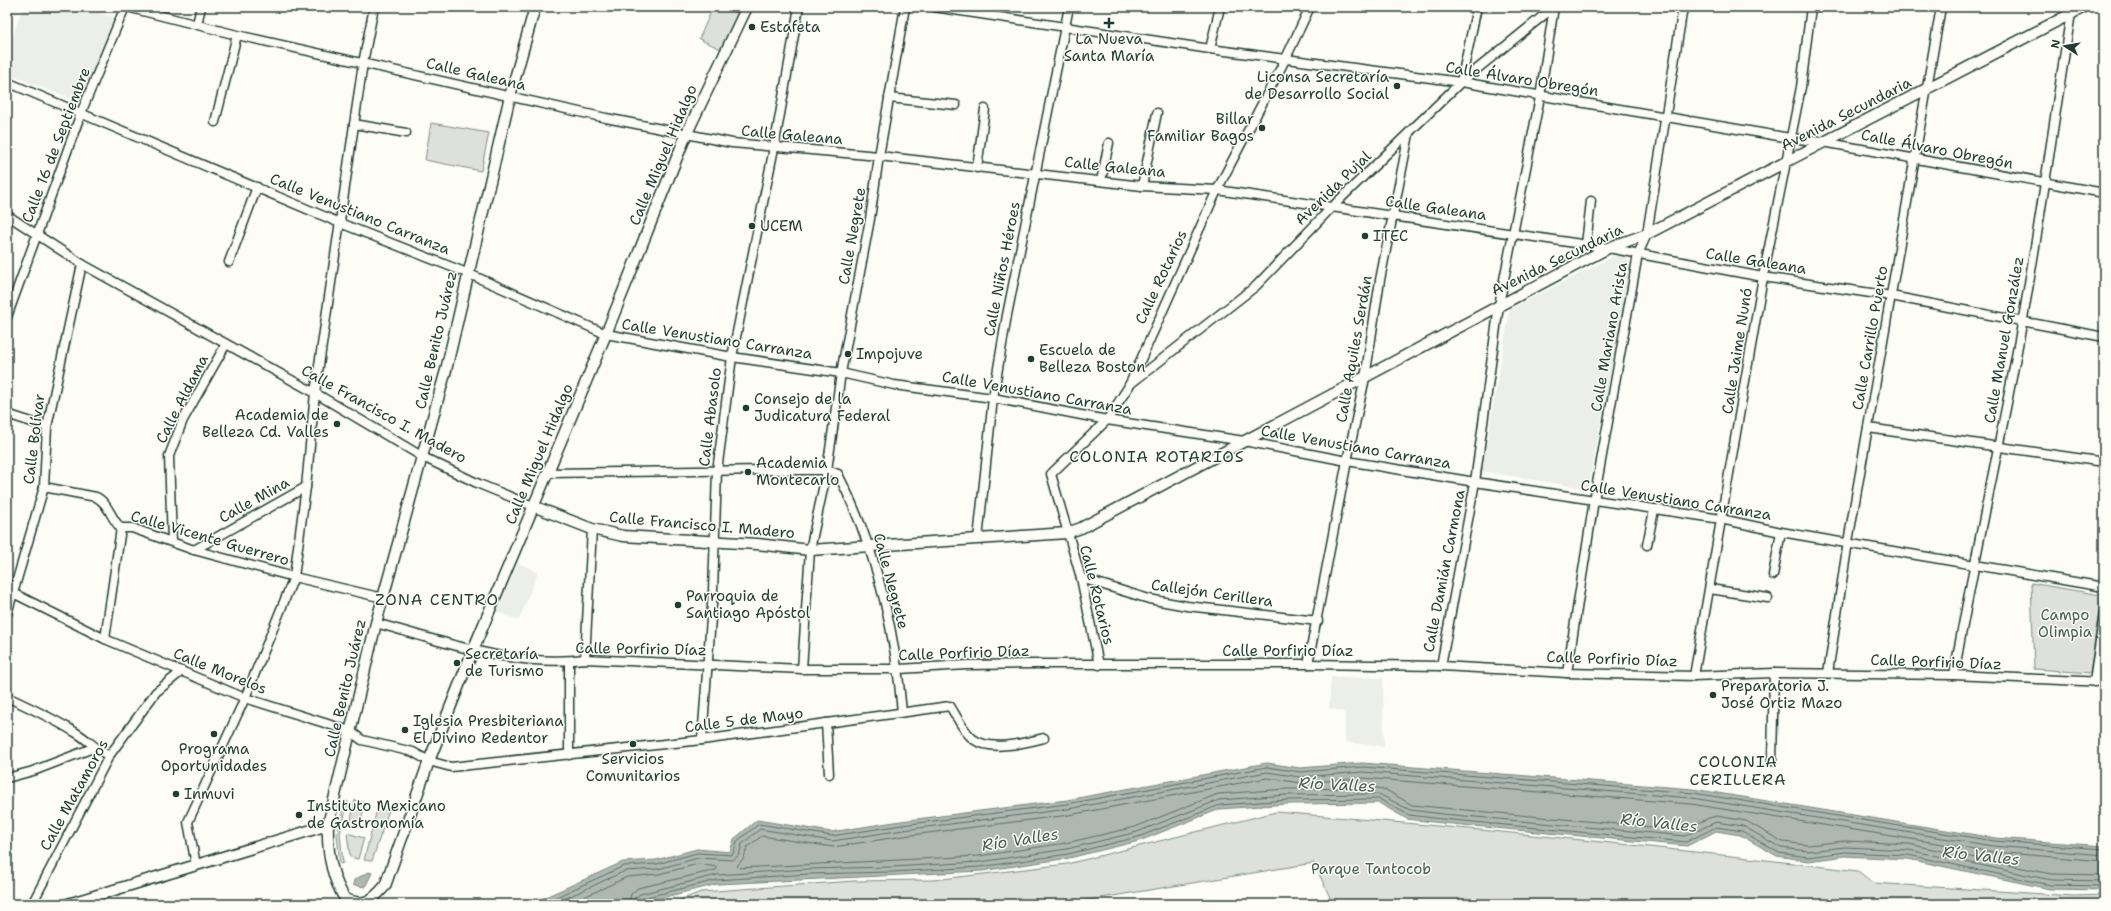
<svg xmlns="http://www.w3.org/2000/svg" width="2111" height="911" font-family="'Shantell Sans',sans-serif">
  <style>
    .built { fill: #eceee9 }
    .green { fill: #dde0db; stroke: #7e8e88 }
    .water { fill: #aeb8b1; stroke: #75877f }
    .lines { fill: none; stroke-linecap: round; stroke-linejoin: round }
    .shore { stroke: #586e66; stroke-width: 1 }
    .minor-casing { stroke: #1f3d34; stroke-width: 11 }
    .tertiary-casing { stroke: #1f3d34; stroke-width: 13 }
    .minor { stroke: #fdfcf7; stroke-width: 8 }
    .tertiary { stroke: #fdfcf7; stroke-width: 10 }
    .poi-dot { fill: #1f3d34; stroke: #fdfcf7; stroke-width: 1.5 }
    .labels { text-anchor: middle; stroke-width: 3; stroke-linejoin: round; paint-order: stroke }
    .poi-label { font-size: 15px; fill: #1f3d34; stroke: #fdfcf7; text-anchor: start }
    .street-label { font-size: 15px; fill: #1f3d34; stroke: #fdfcf7 }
    .park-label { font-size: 15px; fill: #455e55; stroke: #fdfcf7 }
    .neighbourhood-label { font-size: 16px; letter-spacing: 1px; fill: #1f3d34; stroke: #fdfcf7 }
    .water-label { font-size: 16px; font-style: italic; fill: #435c53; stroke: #fdfcf7 }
  </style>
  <rect width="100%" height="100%" fill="#fdfcf7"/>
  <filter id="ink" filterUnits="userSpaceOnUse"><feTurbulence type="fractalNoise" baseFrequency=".025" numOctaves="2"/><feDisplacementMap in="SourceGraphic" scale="8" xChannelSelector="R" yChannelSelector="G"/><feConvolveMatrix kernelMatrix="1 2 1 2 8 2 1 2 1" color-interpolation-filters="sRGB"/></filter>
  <g filter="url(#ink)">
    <g class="built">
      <path d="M23,7h56l35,10 -30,86 -77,-29v-20z"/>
      <path d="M1618,254l7,1 6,11 -43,223 -106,-18 28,-162z"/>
      <path d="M518,563l20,9 -19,48 -22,-8z"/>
      <path d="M1331,677l52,1 1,69 -39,-5v-30l-16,-4z"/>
    </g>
    <g class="green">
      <path d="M713,7h10l16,7 -16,36 -24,-11z"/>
      <path d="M431,123l58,10 -8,38 -56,-11z"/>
      <path d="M2031,583l70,12 -11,78 -56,-4z"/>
      <path d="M355,800l10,3 -5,24 -10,-3z"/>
      <path d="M345,801l3,1 -8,32 3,29 -3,1 -3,-30z"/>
      <path d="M385,809l4,1 -17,51 -8,-1 12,-47z"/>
      <path d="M1276,812c195,16 388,35 582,59l15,12 201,13 30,-1v9h-771l-19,-41 -250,41h-395l32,-12 153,-11 80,-1 133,-16z"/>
      <path d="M347,833l17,5 -6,21 -8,-2z"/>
    </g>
    <g class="water">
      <path d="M1267,763l33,5 62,-5 331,26 302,49 109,8v44l-54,-1 -142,-30 -63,-3 -37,5 -31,-5 -37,-21 -24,-4 -29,15 -245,-23 -35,-4 -28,-16 -92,1 -67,5 -81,32 -70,17 -88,13 -263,13 -82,20h-106l93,-42 33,-2 41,-11 33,3 4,-13 23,-19 74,12 70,-11 166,-21z"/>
      <path d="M369,872l3,1 -7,14 -12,-2 1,-5z"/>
    </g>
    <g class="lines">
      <g class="shore">
        <path d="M2104,861l-111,-9 -302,-48 -328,-26 -62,5 -34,-5 -198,37 -165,21 -71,11 -71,-11 -15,11 -3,11 -7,8 2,2 240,-12 87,-13 69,-16 83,-33 69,-5 91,-1 8,2 26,15 31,3 241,22 25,-12 8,-2 29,5 37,21 25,3 37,-4 64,3 142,30 53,1"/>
        <path d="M541,904l83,-38 33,-2 40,-11 35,2 2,-3 3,-11 22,-17 73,12 70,-11 165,-21 200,-37 33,5 63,-5 330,26 301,48 110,8"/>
        <path d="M553,904l72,-33 33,-2 40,-11 35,2 6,-5 3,-11 18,-15 72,12 71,-11 165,-21 199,-37 33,5 63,-5 329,26 301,48 111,9"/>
        <path d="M569,904l58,-27 32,-3 39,-10 19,3 -1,3 -78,18 -7,6 -3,10"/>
        <path d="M634,904l1,-6 5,-4 77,-19 91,-6 83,-2 89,-5 87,-13 70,-17 82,-32 68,-5 92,-1 31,16 33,4 242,22 31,-14 27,4 38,22 27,3 37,-4 64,3 142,30 53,1"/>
        <path d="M639,904l4,-6 74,-18 92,-6 82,-2 89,-5 88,-13 70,-17 82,-32 67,-5 92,-1 30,16 33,4 244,23 30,-15 26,4 37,22 29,4 37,-5 63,3 142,30 54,1"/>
      </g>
      <defs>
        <g id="minor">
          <path d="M127,7l110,28 369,83 126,25 147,13 263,30 75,4 391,58 155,29 128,19 213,41"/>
          <path d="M934,7l276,42 251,33 329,56 33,4 281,51"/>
          <path d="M197,24l4,-17"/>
          <path d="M1210,49l10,-42"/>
          <path d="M7,82l333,141 127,50 139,61 126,23 109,16 53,12 99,13 114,22 137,21 103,20 128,21 246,37 60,13 323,55"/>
          <path d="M1461,82l16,-75"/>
          <path d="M889,98l67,7"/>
          <path d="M215,122l22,-87"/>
          <path d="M354,124l52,9"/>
          <path d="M977,168l8,-59"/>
          <path d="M1101,181l8,-38"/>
          <path d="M1142,186l15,-73"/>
          <path d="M7,215l75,49 233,129 108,64 56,27 54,22"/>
          <path d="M1586,244l5,-43"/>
          <path d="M229,262l28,-75"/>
          <path d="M7,317l74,-204 44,-106"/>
          <path d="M1129,385l127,-99 76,-79 129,-125 93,-75"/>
          <path d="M7,414l40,13"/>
          <path d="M1868,428l236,34"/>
          <path d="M548,473l226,-3h53l11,4c38,74 57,156 64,238"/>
          <path d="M44,487l52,10c13,6 15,23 25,31h11l62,22 100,27 89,21"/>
          <path d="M978,539l15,-141 14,-83 62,-308"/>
          <path d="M172,541l-3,-85 14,-36 43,-76"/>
          <path d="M1647,545l7,-35"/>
          <path d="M194,550l112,-63"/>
          <path d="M1773,575l8,-43"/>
          <path d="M1081,578l68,21 38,7 131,15"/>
          <path d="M1710,589l58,9"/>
          <path d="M7,590l98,49 140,59 105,33 12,9 51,12 16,9 22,6 251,-27 248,-34c7,11 13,25 23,33 18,13 51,4 71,-1"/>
          <path d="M7,614l37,-127 3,-60 35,-163"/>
          <path d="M376,623c68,19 138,45 209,36l217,10h97l68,-4 70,-1h271l133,2 126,7 127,3 80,-3 180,2 150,7"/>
          <path d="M105,639l16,-111"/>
          <path d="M585,659l7,-130"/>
          <path d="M569,661v94"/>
          <path d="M1308,664l39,-203 18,-83 15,-98 29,-146"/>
          <path d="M1099,665l-18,-87 -30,-104 56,-54 22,-34 88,-196 69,-132 24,-51"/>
          <path d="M1441,666l34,-184 24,-177 41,-208 14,-90"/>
          <path d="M802,669l8,-119 17,-80 14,-97 29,-154 9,-63 26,-149"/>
          <path d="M1567,673l27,-173 44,-246 9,-20 36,-227"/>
          <path d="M1828,673l20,-131 93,-535"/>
          <path d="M1954,675c20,-117 47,-234 68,-351 19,-106 33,-212 50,-317"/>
          <path d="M1694,676l69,-399 38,-190 10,-80"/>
          <path d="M2094,682l10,-69"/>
          <path d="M7,697c24,11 49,23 71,37 11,7 18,15 31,22"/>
          <path d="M826,723l3,51"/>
          <path d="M702,740l11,-149 4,-120 15,-114 42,-209 25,-141"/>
          <path d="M1772,761l2,-88"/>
          <path d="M7,778l26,-7 60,-23"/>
          <path d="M196,865l-8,-43 57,-124 49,-121 12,-90 9,-94 48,-330 11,-56"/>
          <path d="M32,904l77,-148 47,-64 26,-21"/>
        </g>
        <g id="tertiary">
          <path d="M535,7l-25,89 -64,274 -70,253 -48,202c-1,26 3,51 17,74 20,8 27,2 40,-13l44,-125 44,-111 133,-316 80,-199 61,-128"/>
          <path d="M533,506l59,23 31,7 134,8 53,6 257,-17 14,-5 527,-280 39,-14 437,-227"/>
          <path d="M68,904l260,-79"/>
        </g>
      </defs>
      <use href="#minor" class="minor-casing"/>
      <use href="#tertiary" class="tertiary-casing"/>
      <use href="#minor" class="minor"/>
      <use href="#tertiary" class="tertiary"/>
    </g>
  </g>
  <g class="poi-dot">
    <path d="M1107 17h4v4h4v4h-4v4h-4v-4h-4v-4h4z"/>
    <circle cx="752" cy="27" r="4"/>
    <circle cx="1397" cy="86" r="4"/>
    <circle cx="1262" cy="128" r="4"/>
    <circle cx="752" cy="226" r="4"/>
    <circle cx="1365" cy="236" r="4"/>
    <circle cx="848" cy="354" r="4"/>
    <circle cx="1031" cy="359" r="4"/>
    <circle cx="746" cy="408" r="4"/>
    <circle cx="337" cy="424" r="4"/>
    <circle cx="748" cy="472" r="4"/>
    <circle cx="678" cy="605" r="4"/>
    <circle cx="457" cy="663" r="4"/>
    <circle cx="1713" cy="695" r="4"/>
    <circle cx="405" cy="730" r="4"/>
    <circle cx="214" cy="734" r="4"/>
    <circle cx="633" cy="744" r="4"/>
    <circle cx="176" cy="794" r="4"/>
    <circle cx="299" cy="815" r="4"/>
  </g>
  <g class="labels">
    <g class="poi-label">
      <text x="760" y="32">Estafeta</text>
      <text x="1109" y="44" text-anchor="middle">La Nueva<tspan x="1109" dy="17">Santa María</tspan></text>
      <text x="1389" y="82" text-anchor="end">Liconsa Secretaría<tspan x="1389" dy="17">de Desarrollo Social</tspan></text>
      <text x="1254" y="124" text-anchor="end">Billar<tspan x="1254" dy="17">Familiar Bagos</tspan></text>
      <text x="760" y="231">UCEM</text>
      <text x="1373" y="241">ITEC</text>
      <text x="1039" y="355">Escuela de<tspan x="1039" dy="17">Belleza Boston</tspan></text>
      <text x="856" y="359">Impojuve</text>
      <text x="754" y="404">Consejo de la<tspan x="754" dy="17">Judicatura Federal</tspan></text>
      <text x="329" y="420" text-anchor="end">Academia de<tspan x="329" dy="17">Belleza Cd. Valles</tspan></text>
      <text x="756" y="468">Academia<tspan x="756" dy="17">Montecarlo</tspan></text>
      <text x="686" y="601">Parroquia de<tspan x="686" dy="17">Santiago Apóstol</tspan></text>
      <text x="465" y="659">Secretaría<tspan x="465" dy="17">de Turismo</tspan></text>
      <text x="1721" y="691">Preparatoria J.<tspan x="1721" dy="17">José Ortiz Mazo</tspan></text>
      <text x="413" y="726">Iglesia Presbiteriana<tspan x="413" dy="17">El Divino Redentor</tspan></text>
      <text x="214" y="754" text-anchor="middle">Programa<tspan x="214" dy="17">Oportunidades</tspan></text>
      <text x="633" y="764" text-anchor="middle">Servicios<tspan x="633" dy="17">Comunitarios</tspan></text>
      <text x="184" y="799">Inmuvi</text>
      <text x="307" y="811">Instituto Mexicano<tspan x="307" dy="17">de Gastronomía</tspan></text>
    </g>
    <g class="street-label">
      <text transform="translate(476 74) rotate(13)" y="5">Calle Galeana</text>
      <text transform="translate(1522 79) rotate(9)" y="5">Calle Álvaro Obregón</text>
      <text transform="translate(1846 114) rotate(-27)" y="5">Avenida Secundaria</text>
      <text transform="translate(792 135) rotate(5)" y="5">Calle Galeana</text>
      <text transform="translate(56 145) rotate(-69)" y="5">Calle 16 de Septiembre</text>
      <text transform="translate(1937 149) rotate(11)" y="5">Calle Álvaro Obregón</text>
      <text transform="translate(663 155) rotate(-67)" y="5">Calle Miguel Hidalgo</text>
      <text transform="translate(1115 167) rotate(6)" y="5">Calle Galeana</text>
      <text transform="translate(1333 188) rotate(-44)" y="5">Avenida Pujal</text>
      <text transform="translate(1436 208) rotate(8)" y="5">Calle Galeana</text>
      <text transform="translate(360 214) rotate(22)" y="5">Calle Venustiano Carranza</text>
      <text transform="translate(852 236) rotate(-80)" y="5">Calle Negrete</text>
      <text transform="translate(1557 260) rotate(-26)" y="5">Avenida Secundaria</text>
      <text transform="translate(1756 261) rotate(9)" y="5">Calle Galeana</text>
      <text transform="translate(1002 269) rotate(-79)" y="5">Calle Niños Héroes</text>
      <text transform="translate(1161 277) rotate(-65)" y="5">Calle Rotarios</text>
      <text transform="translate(1609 337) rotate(-80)" y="5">Calle Mariano Arista</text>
      <text transform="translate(1870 338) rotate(-80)" y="5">Calle Carrillo Puerto</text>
      <text transform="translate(717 339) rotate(9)" y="5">Calle Venustiano Carranza</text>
      <text transform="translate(436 340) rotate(-77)" y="5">Calle Benito Juárez</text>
      <text transform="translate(2004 340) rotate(-80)" y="5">Calle Manuel González</text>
      <text transform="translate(1354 349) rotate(-80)" y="5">Calle Aquiles Serdán</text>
      <text transform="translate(1737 351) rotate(-81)" y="5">Calle Jaime Nunó</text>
      <text transform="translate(1037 393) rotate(10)" y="5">Calle Venustiano Carranza</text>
      <text transform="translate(182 399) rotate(-63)" y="5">Calle Aldama</text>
      <text transform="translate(384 414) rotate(29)" y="5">Calle Francisco I. Madero</text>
      <text transform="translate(710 417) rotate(-83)" y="5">Calle Abasolo</text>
      <text transform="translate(34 439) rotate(-83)" y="5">Calle Bolívar</text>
      <text transform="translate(1356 447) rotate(10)" y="5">Calle Venustiano Carranza</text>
      <text transform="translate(539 454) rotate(-67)" y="5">Calle Miguel Hidalgo</text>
      <text transform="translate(254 500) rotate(-29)" y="5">Calle Mina</text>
      <text transform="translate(1676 500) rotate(9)" y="5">Calle Venustiano Carranza</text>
      <text transform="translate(702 525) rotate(5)" y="5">Calle Francisco I. Madero</text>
      <text transform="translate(210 538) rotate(16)" y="5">Calle Vicente Guerrero</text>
      <text transform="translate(1444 571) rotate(-79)" y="5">Calle Damián Carmona</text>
      <text transform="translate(891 581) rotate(75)" y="5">Calle Negrete</text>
      <text transform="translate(1212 593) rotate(8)" y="5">Callejón Cerillera</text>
      <text transform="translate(1097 595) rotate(76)" y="5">Calle Rotarios</text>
      <text transform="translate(641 649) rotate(1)" y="5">Calle Porfirio Díaz</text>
      <text x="1288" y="656">Calle Porfirio Díaz</text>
      <text transform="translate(964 653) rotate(-2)" y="5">Calle Porfirio Díaz</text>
      <text transform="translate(1612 659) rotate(2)" y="5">Calle Porfirio Díaz</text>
      <text transform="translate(1936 662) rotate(2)" y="5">Calle Porfirio Díaz</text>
      <text transform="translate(220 671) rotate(22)" y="5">Calle Morelos</text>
      <text transform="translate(345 688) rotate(-77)" y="5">Calle Benito Juárez</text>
      <text transform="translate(744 720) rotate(-7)" y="5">Calle 5 de Mayo</text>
      <text transform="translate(74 795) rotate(-61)" y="5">Calle Matamoros</text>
    </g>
    <g class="park-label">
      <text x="2065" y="620">Campo<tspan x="2065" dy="17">Olimpia</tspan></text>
      <text x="1371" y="874">Parque Tantocob</text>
    </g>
    <g class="neighbourhood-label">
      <text x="1157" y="462">COLONIA ROTARIOS</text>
      <text x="437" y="605">ZONA CENTRO</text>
      <text x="1738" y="767">COLONIA<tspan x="1738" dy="18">CERILLERA</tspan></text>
    </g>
    <g class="water-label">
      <text transform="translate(1337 784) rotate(3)" y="6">Río Valles</text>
      <text transform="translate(1659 822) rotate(6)" y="6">Río Valles</text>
      <text transform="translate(1020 839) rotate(-9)" y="6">Río Valles</text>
      <text transform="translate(1981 855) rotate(6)" y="6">Río Valles</text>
    </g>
  </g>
  <rect width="2111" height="911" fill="none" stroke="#fdfcf7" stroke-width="24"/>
  <rect x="12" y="12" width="2087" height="887" fill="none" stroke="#1f3d34" stroke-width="1.5" filter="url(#ink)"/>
  <g transform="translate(2065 46) rotate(282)" stroke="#fdfcf7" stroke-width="3" paint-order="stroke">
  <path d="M0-3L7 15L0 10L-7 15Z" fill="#1f3d34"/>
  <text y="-6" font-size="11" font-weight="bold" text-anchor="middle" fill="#1f3d34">N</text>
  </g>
</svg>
